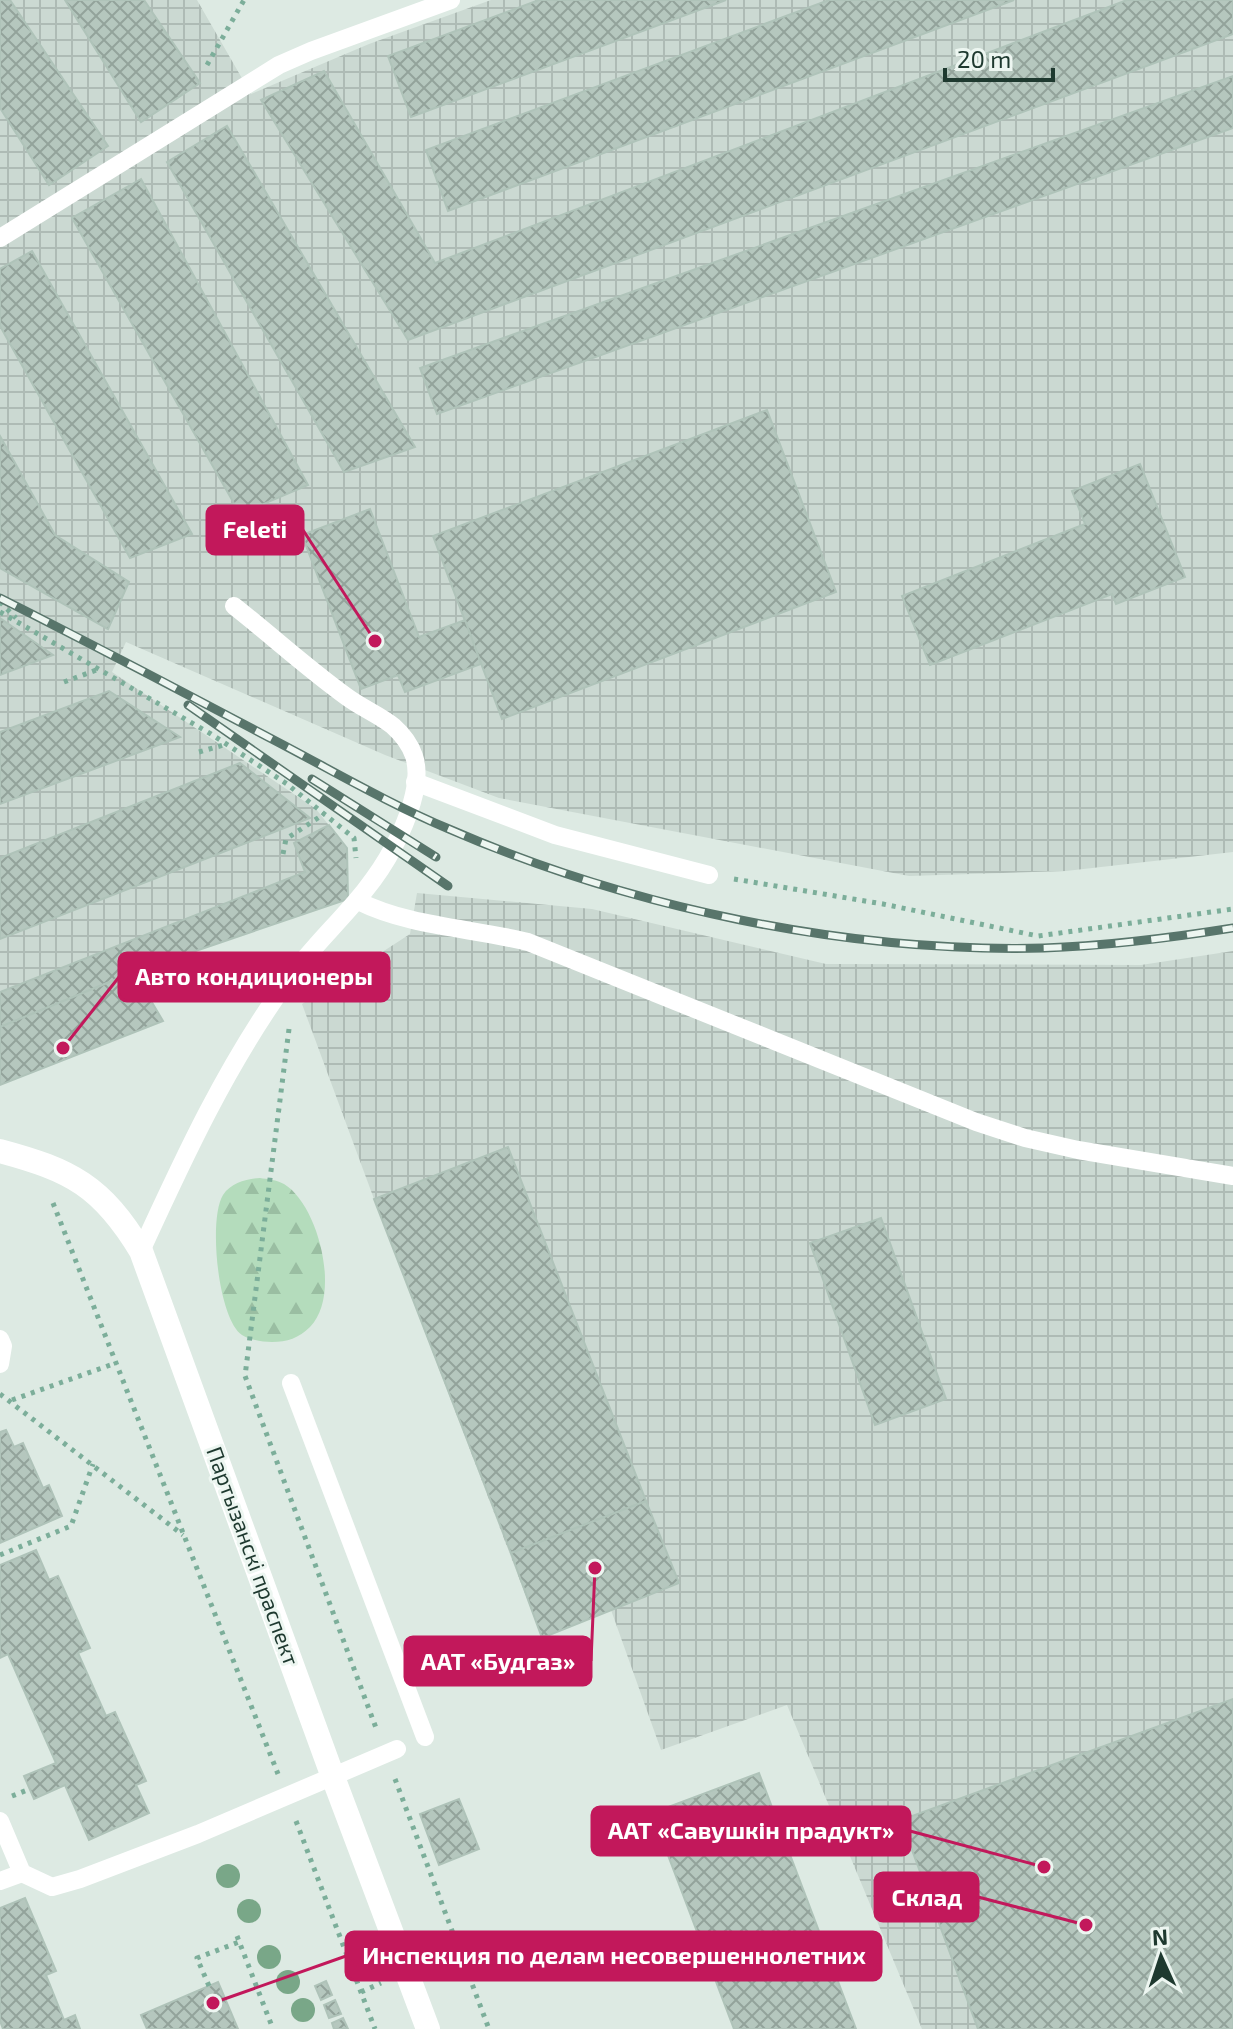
<svg xmlns="http://www.w3.org/2000/svg" width="1233" height="2029" font-family="'Exo 2',sans-serif">
  <style>
    .industrial { fill: url(#industrial-grid) }
    .forest { fill: url(#forest-firs) }
    .building { fill: url(#building-cross-hatch); stroke: #afc3b9; stroke-width: 2 }
    .lines { fill: none; stroke-linecap: round; stroke-linejoin: round }
    .path { stroke: #7cae9a; stroke-width: 5; stroke-dasharray: 4 6; stroke-linecap: butt }
    .lane { stroke: #fff; stroke-width: 18 }
    .street { stroke: #fff; stroke-width: 24 }
    .rail-casing { stroke: #58756b; stroke-width: 9 }
    .rail { stroke: #edf6f1; stroke-width: 6; stroke-dasharray: 18; stroke-linecap: butt }
    .tree { fill: #79a788 }
    .labels { text-anchor: middle; stroke-width: 6; stroke-linejoin: round; paint-order: stroke }
    .street-label { font-size: 22px; fill: #1e392f; stroke: #edf6f1 }
    .leader { fill: none; stroke: #c2185b; stroke-width: 3 }
    .callout-dot { fill: #c2185b; stroke: #edf6f1; stroke-width: 3 }
    .callout { fill: #c2185b; stroke: #c2185b; stroke-width: 3 }
    .callout-label { font-size: 24px; text-anchor: middle; font-weight: bold; fill: #fff }
  </style>
  <defs>
    <pattern id="industrial-grid" width="8" height="8" patternUnits="userSpaceOnUse" patternTransform="scale(2)"><rect width="8" height="8" fill="#cbd9d2"/><path d="M0 4h8M4 0v8" fill="none" stroke="#aebbb5"/></pattern>
    <pattern id="forest-firs" width="22" height="20" patternUnits="userSpaceOnUse" patternTransform="scale(2)"><rect width="22" height="20" fill="#b4dcbc"/><path d="M5 1l3.5 6h-7zM16 11l3.5 6h-7z" fill="#9abea2"/></pattern>
    <pattern id="building-cross-hatch" width="8" height="8" patternUnits="userSpaceOnUse" patternTransform="scale(2)"><rect width="8" height="8" fill="#b5c7be"/><path d="M0 0l8 8M0 8l8-8" fill="none" stroke="#93a39b"/></pattern>
  </defs>
  <rect width="100%" height="100%" fill="#ddeae3"/>
  <g class="industrial">
    <path d="M0,0h197l54,94 118,-50 122,-44h742v852l-167,19 -157,5 -410,-78 -114,-43 -259,-113 -14,30 204,137 31,39 1,51 -214,73 -134,55z"/>
    <path d="M417,893l175,16 234,55 315,1 92,-14v1078h-311l-135,-324 -126,45 -50,-140 -69,28 -168,-439 -72,-195 108,-70z"/>
  </g>
  <path class="forest" d="M260,1178c7,1 17,2 24,6 34,20 58,111 26,143 -11,11 -23,15 -38,15 -10,0 -22,-2 -30,-7 -24,-16 -34,-116 -19,-140 8,-12 23,-16 37,-17z"/>
  <g class="building">
    <path d="M0,0h10l98,146 -59,39 -49,-77z"/>
    <path d="M65,0h79l56,83 -59,39z"/>
    <path d="M539,0h187l-315,117 -23,-61z"/>
    <path d="M829,0h185l-566,211 -22,-61z"/>
    <path d="M1127,0h106v34l-825,306 -147,-240 63,-29 111,192z"/>
    <path d="M1233,76v52l-796,286 -17,-46z"/>
    <path d="M227,126l188,321 -71,25 -177,-310z"/>
    <path d="M141,179l167,306 -68,29 -168,-296z"/>
    <path d="M32,251l160,283 -62,24 -130,-232v-57z"/>
    <path d="M767,410l69,182 -334,127 -69,-183z"/>
    <path d="M0,436l55,99 74,47 -21,47 -108,-61z"/>
    <path d="M1140,464l45,113 -69,27 -4,-10 -182,71 -28,-69 183,-72 -13,-33z"/>
    <path d="M370,509l49,128 46,-17 16,44 -76,28 -7,-17 -37,14 -59,-154z"/>
    <path d="M0,618l53,37 -53,20z"/>
    <path d="M109,691l71,46 -180,67v-72z"/>
    <path d="M240,763l70,55 -310,121v-81z"/>
    <path d="M329,825l18,23 1,51 -214,73 -134,55v-35l305,-120 -11,-29z"/>
    <path d="M134,972l29,49 -163,64v-58z"/>
    <path d="M508,1147l138,354 -135,52 -137,-354z"/>
    <path d="M881,1218l65,181 -71,26 -65,-182z"/>
    <path d="M6,1430l8,17 9,-4 20,45 6,-3 13,31 -62,27v-111z"/>
    <path d="M646,1501l33,82 -137,55 -31,-85z"/>
    <path d="M36,1550l13,30 9,-4 32,72 -12,5 28,63 9,-4 31,69 -10,4 13,28 -60,27 -24,-55 -31,14 -10,-23 32,-13 -48,-109 -8,4v-93z"/>
    <path d="M1233,1699v330h-255l-77,-209z"/>
    <path d="M759,1773l97,256h-122l-82,-216z"/>
    <path d="M459,1799l20,50 -40,16 -19,-51z"/>
    <path d="M25,1898l31,73 -10,4 18,45 11,-5 5,14h-77l-3,-8v-113z"/>
    <path d="M326,1981l6,14 -11,5 -6,-14z"/>
    <path d="M218,1982l20,47h-91l-6,-14z"/>
    <path d="M335,2000l6,14 -12,4 -5,-13z"/>
    <path d="M343,2018l5,11h-14l-2,-6z"/>
  </g>
  <g class="lines">
    <g class="path">
      <path d="M207,65l37,-65"/>
      <path d="M0,602l16,16"/>
      <path d="M0,612l211,122 76,50 67,54 2,20"/>
      <path d="M64,682l35,-13"/>
      <path d="M199,752l28,-8"/>
      <path d="M283,854l3,-15 38,-25"/>
      <path d="M734,879l149,25 155,32 195,-27"/>
      <path d="M289,1029l-44,347 131,352"/>
      <path d="M53,1203l225,571"/>
      <path d="M0,1394l183,141"/>
      <path d="M12,1400l104,-37"/>
      <path d="M0,1555l71,-29 22,-62"/>
      <path d="M395,1779l94,250"/>
      <path d="M12,1796l18,-7"/>
      <path d="M296,1821l79,208"/>
      <path d="M237,1936l36,93"/>
      <path d="M435,1962l25,-10"/>
      <path d="M209,1986l-12,-28 42,-16"/>
      <path d="M361,1992l20,-9"/>
    </g>
    <g class="lane">
      <path d="M0,238l279,-173 32,-14 140,-51"/>
      <path d="M415,782l140,53 154,40"/>
      <path d="M358,901c52,26 114,27 170,41l448,180 49,16 53,12 155,26"/>
      <path d="M141,1251c43,-94 86,-187 147,-271 33,-46 78,-80 105,-132 13,-24 30,-65 21,-92 -4,-12 -12,-22 -21,-30 -14,-11 -31,-18 -46,-29 -39,-28 -75,-61 -113,-91"/>
      <path d="M0,1339l3,7 -3,18"/>
      <path d="M291,1383l134,354"/>
      <path d="M0,1821l22,52 30,14 28,-8 118,-45 199,-85"/>
      <path d="M0,1881l22,-8"/>
    </g>
    <path class="street" d="M0,1151c71,19 102,35 141,100l192,526 95,252"/>
    <defs>
      <g id="rail">
        <path d="M0,598c90,45 179,92 268,139 60,31 119,66 181,92 182,79 397,124 595,119 63,-2 126,-10 189,-20"/>
        <path d="M188,705l260,181"/>
        <path d="M312,779l124,78"/>
      </g>
    </defs>
    <use href="#rail" class="rail-casing"/>
    <use href="#rail" class="rail"/>
  </g>
  <g class="tree">
    <circle cx="228" cy="1876" r="12"/>
    <circle cx="249" cy="1911" r="12"/>
    <circle cx="269" cy="1957" r="12"/>
    <circle cx="288" cy="1982" r="12"/>
    <circle cx="303" cy="2010" r="12"/>
  </g>
  <g class="labels">
    <g class="street-label">
      <text transform="translate(253 1556) rotate(70)" y="8">Партызанскі праспект</text>
    </g>
  </g>
  <path class="leader" d="M375 641L303 530M63 1048L119 977M595 1568L591 1661M1044 1867L910 1831M1086 1925L978 1897M213 2003L346 1956"/>
  <g class="callout-dot">
    <circle cx="375" cy="641" r="8"/>
    <circle cx="63" cy="1048" r="8"/>
    <circle cx="595" cy="1568" r="8"/>
    <circle cx="1044" cy="1867" r="8"/>
    <circle cx="1086" cy="1925" r="8"/>
    <circle cx="213" cy="2003" r="8"/>
  </g>
  <g class="callout">
    <rect x="207" y="506" width="96" height="48" rx="8"/>
    <rect x="119" y="953" width="270" height="48" rx="8"/>
    <rect x="405" y="1637" width="186" height="48" rx="8"/>
    <rect x="592" y="1807" width="318" height="48" rx="8"/>
    <rect x="875" y="1873" width="103" height="48" rx="8"/>
    <rect x="346" y="1932" width="535" height="48" rx="8"/>
  </g>
  <g class="callout-label">
    <text x="255" y="538">Feleti</text>
    <text x="254" y="985">Авто кондиционеры</text>
    <text x="498" y="1670">ААТ «Будгаз»</text>
    <text x="751" y="1839">ААТ «Савушкін прадукт»</text>
    <text x="927" y="1906">Склад</text>
    <text x="614" y="1964">Инспекция по делам несовершеннолетних</text>
  </g>
  <g transform="translate(1161 1957) rotate(357)" stroke="#edf6f1" stroke-width="6" paint-order="stroke">
  <path d="M0-6L14 30L0 20L-14 30Z" fill="#1e392f"/>
  <text y="-12" font-size="22" font-weight="bold" text-anchor="middle" fill="#1e392f">N</text>
  </g>
  <path d="M945 68v12h108v-12" fill="none" stroke="#1e392f" stroke-width="4"/>
  <text x="957" y="68" font-size="24" fill="#1e392f" stroke="#edf6f1" stroke-width="6" paint-order="stroke">20 m</text>
</svg>
